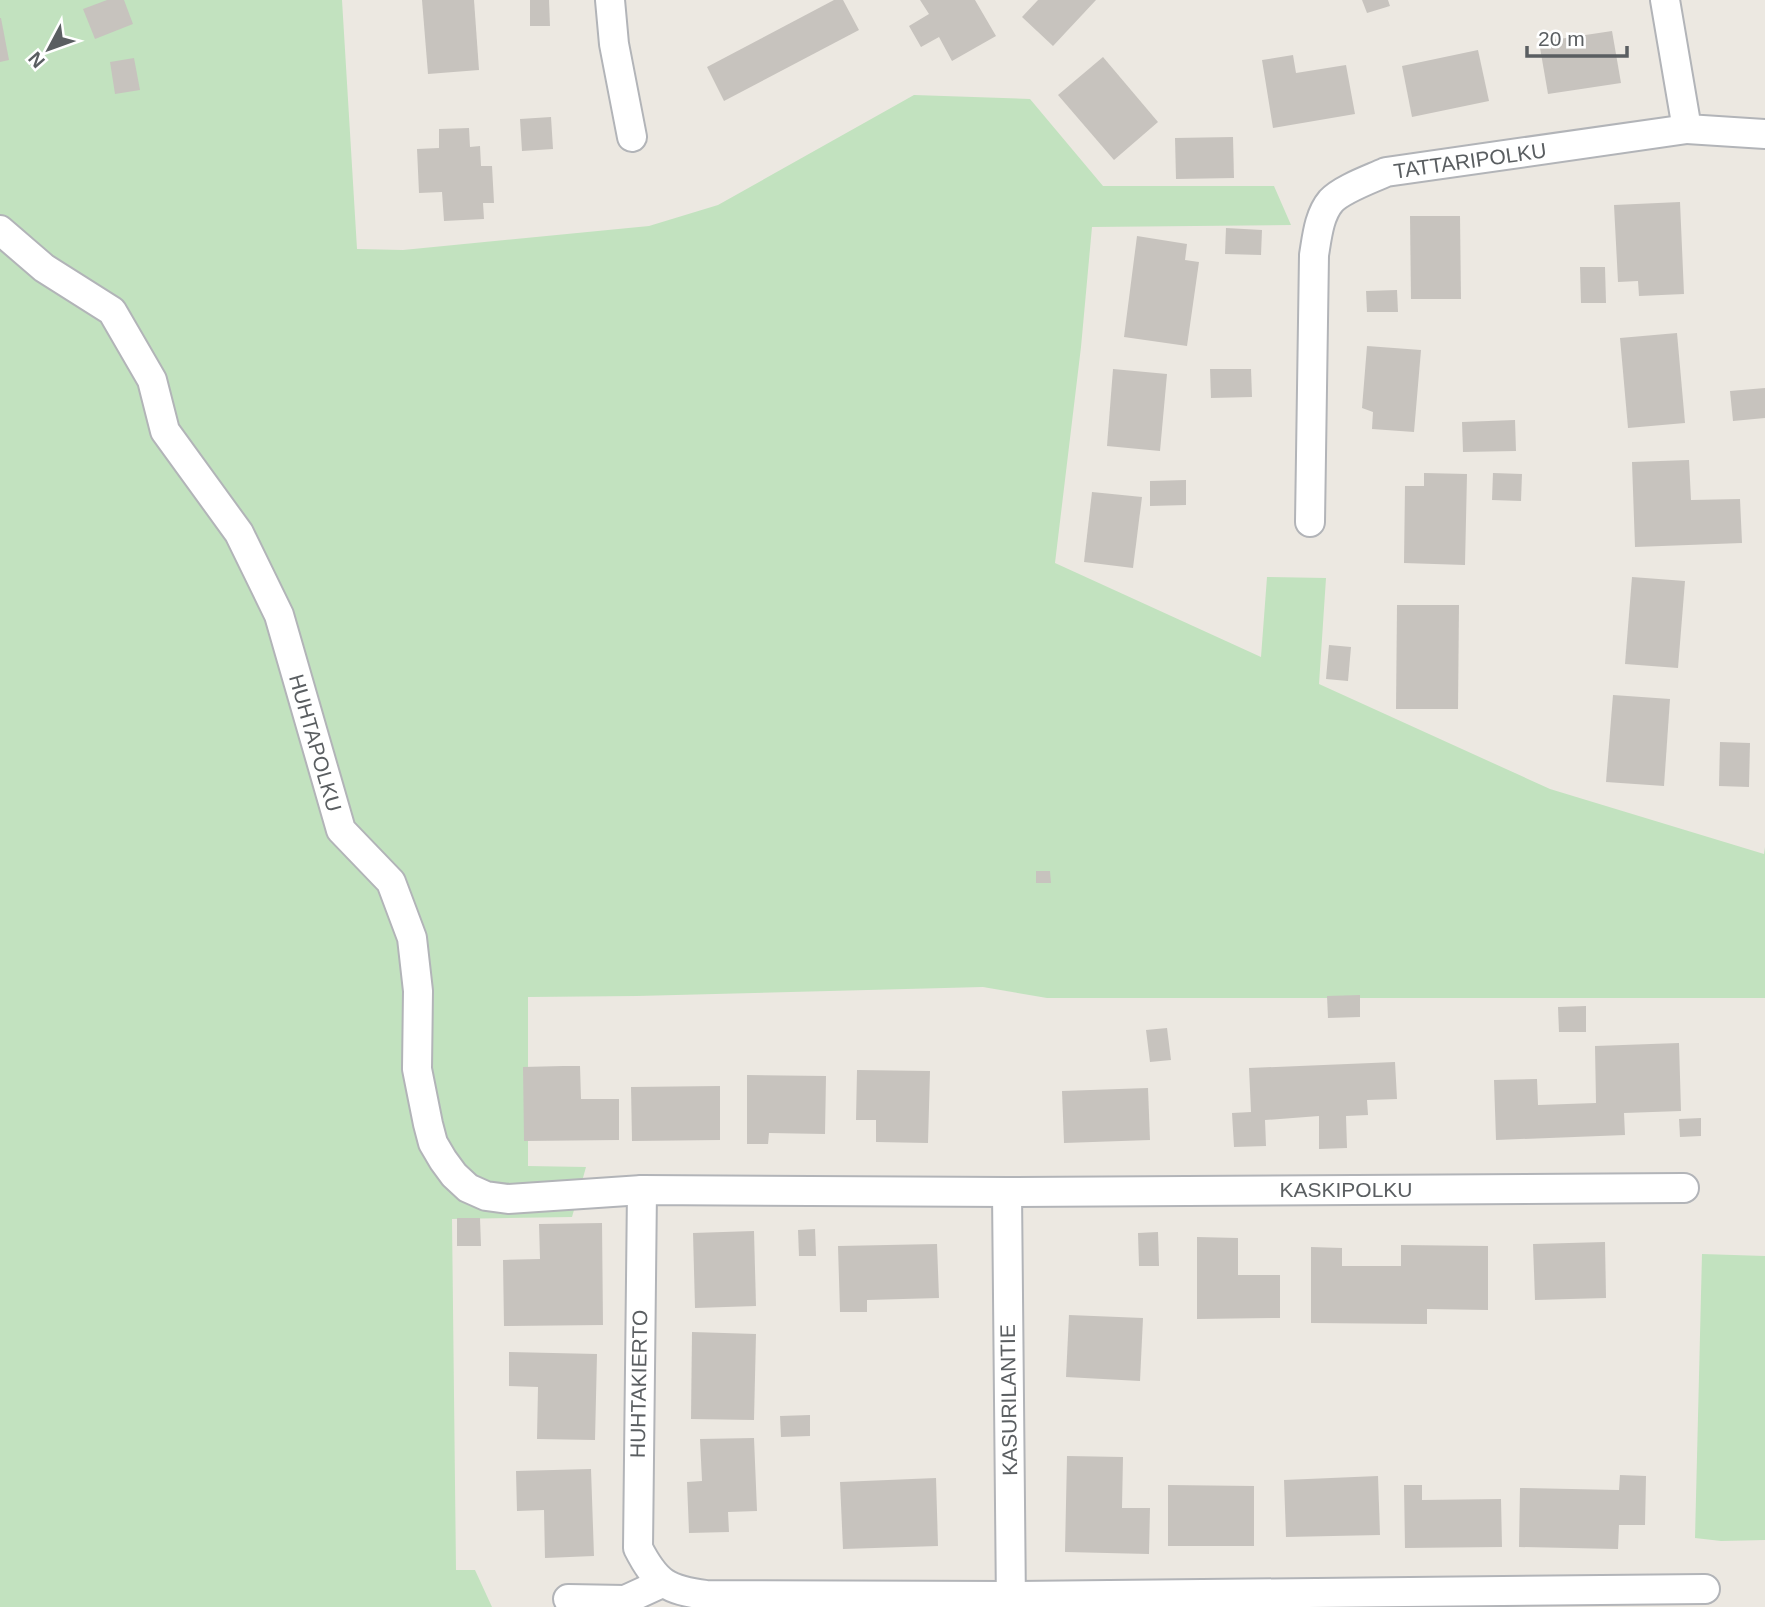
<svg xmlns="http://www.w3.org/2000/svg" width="1765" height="1607" font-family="Helvetica,sans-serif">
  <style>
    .green { fill: #c2e2bf }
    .building { fill: #c7c3be }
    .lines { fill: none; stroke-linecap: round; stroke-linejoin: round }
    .minor-casing { stroke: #b2b4b8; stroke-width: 32 }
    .minor { stroke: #fff; stroke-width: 28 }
    .labels { text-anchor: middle; stroke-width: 6; stroke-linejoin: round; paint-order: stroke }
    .street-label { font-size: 21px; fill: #5a5e61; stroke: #fff }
  </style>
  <rect width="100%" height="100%" fill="#ece8e1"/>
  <g class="green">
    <path d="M0,0h342l15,249 46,1 246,-24 69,-21 196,-110 116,4 73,87h171l17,39 -199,2 -11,120 -26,216 206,94 6,-80 59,1 -7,106 231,105 214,65 1,-7v151h-718l-64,-11 -346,9 -109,1v169l58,1 -14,50 -120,2 4,351h19l17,37h-492z"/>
    <path d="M1702,1254l63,2v284l-44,1 -26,-3z"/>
  </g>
  <g class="building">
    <path d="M107,0h17l9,24 -38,15 -12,-30z"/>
    <path d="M422,0h52l5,70 -51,4z"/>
    <path d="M530,0h19l1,26h-20z"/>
    <path d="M834,0h9l16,30 -135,71 -17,-34z"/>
    <path d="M920,0h55l21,36 -44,25 -13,-24 -18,10 -12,-21 20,-12z"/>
    <path d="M1038,0h58l-43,46 -31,-29z"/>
    <path d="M1362,0h26l2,6 -23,7z"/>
    <path d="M0,18h1l8,42 -9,2z"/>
    <path d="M1612,31l9,52 -73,11 -9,-52z"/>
    <path d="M1478,50l11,51 -77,16 -10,-51z"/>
    <path d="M1293,55l3,18 50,-8 9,49 -82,14 -11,-68z"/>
    <path d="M1103,57l55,65 -44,38 -56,-65z"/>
    <path d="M134,58l6,32 -25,4 -5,-32z"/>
    <path d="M551,117l2,32 -31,2 -2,-32z"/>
    <path d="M469,128l1,19 10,-1 1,20h11l2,37h-11l1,16 -40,2 -2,-29 -23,1 -2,-44 22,-1v-19z"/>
    <path d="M1233,137l1,41 -58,1 -1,-41z"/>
    <path d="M1680,202l4,92 -45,2 -1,-15 -20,1 -4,-77z"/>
    <path d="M1410,216h50l1,83h-50z"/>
    <path d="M1226,228l36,2 -1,25 -36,-1z"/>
    <path d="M1137,236l50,8 -2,16 14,2 -12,84 -63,-9z"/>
    <path d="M1580,267h25l1,36h-25z"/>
    <path d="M1397,290l1,22h-31l-1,-21z"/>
    <path d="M1677,333l8,90 -57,5 -8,-90z"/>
    <path d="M1367,346l54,4 -7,82 -42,-3 1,-17 -11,-4z"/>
    <path d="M1113,369l54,5 -7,77 -53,-5z"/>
    <path d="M1210,369h41l1,28 -41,1z"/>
    <path d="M1765,388v30l-32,3 -3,-30z"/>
    <path d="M1515,420l1,31 -53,1 -1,-30z"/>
    <path d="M1689,460l2,40 49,-1 2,44 -107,4 -3,-85z"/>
    <path d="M1424,473l43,1 -2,91 -61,-2 1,-77h19z"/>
    <path d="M1493,473l29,1 -1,27 -29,-1z"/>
    <path d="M1186,480v25l-36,1v-25z"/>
    <path d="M1092,492l50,5 -9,71 -49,-6z"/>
    <path d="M1632,577l53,4 -7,87 -53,-4z"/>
    <path d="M1397,605h62l-1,104h-62z"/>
    <path d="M1329,645l22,2 -3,34 -22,-2z"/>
    <path d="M1613,695l57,4 -6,87 -58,-4z"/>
    <path d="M1720,742l30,1 -1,44 -30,-1z"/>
    <path d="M1036,871h14l1,12h-15z"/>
    <path d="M1360,995v22l-32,1 -1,-22z"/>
    <path d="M1586,1006v26h-27l-1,-25z"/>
    <path d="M1167,1028l4,32 -21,2 -4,-32z"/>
    <path d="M1679,1043l2,68 -57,2 1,22 -129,5 -2,-60 43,-1 1,26 58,-2 -1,-57z"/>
    <path d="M1395,1062l2,37 -30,1 1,15 -22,1 1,32 -28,1v-33l-54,4 1,26 -32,1 -2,-34 19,-1 -2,-44z"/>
    <path d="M563,1066h17l1,33h38v41l-95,1 -1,-74z"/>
    <path d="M857,1070l73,1 -2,72 -52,-1v-22h-20z"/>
    <path d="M747,1075l79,1 -1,58 -56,-1 -1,11h-21z"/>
    <path d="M720,1086v54l-88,1 -1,-54z"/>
    <path d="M1148,1088l2,52 -86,3 -2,-52z"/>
    <path d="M1701,1118v18l-21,1 -1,-18z"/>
    <path d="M457,1218h23l1,28h-24z"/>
    <path d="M602,1223l1,102 -99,1 -1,-66 37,-1 -1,-35z"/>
    <path d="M815,1229l1,27h-17l-1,-26z"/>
    <path d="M754,1231l2,75 -61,2 -2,-75z"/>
    <path d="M1158,1232l1,34h-20l-1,-33z"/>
    <path d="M1197,1237l41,1v37h42v43l-83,1z"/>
    <path d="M1605,1242l1,56 -71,2 -2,-56z"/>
    <path d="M937,1244l2,54 -72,2v12h-27l-2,-66z"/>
    <path d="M1401,1245l87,1v64l-61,-1v15l-116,-1v-76l31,1v18h59z"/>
    <path d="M1069,1315l74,3 -3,63 -74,-4z"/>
    <path d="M692,1332l64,2 -2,86 -63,-1z"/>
    <path d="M509,1352l88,2 -2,86 -58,-1 1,-52 -29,-1z"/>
    <path d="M810,1415v21l-29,1 -1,-21z"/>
    <path d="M754,1438l3,73 -29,1 1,20 -40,1 -2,-51 15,-1 -2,-42z"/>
    <path d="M1067,1456l56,1 -1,51h28l-1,46 -84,-2z"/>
    <path d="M591,1469l3,87 -49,2 -1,-48 -27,1 -1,-40z"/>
    <path d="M1620,1475l26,1 -1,49h-26l-1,24 -99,-2 1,-59 99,2z"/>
    <path d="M1378,1476l2,59 -94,2 -2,-57z"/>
    <path d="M936,1478l2,68 -95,3 -3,-67z"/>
    <path d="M1168,1485l86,1v60h-86z"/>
    <path d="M1404,1485h18v15l79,-1 1,48 -97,1z"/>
  </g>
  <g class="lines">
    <defs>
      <g id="minor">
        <path d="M610,0l4,44 18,93"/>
        <path d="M1665,0l22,129 78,5"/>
        <path d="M0,230l44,38 68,43 40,69 13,51 74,102 40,82 62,215 50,52 21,56 6,53 -1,78 11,55 5,19 10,17 11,15 14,13 18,8 22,3 134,-9"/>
        <path d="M1310,522l4,-267c3,-18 5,-40 17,-54 11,-12 40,-22 55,-29l301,-43"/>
        <path d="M1684,1188l-677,4 -365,-2 -4,358c18,35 29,42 68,47l305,1 694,-7"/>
        <path d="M1007,1192l4,415"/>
        <path d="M568,1599l57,1 37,-17"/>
      </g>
    </defs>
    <use href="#minor" class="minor-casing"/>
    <use href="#minor" class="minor"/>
  </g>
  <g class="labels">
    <g class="street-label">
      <text transform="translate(1470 161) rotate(-8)" y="7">TATTARIPOLKU</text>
      <text transform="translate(315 743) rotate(74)" y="7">HUHTAPOLKU</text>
      <text x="1346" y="1197">KASKIPOLKU</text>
      <text transform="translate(639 1384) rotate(-89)" y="7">HUHTAKIERTO</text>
      <text transform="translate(1009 1400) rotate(-91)" y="7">KASURILANTIE</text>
    </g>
  </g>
  <g transform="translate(49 49) rotate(229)" stroke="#ffffff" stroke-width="5" paint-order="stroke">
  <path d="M0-5L12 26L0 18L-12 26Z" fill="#5a5e61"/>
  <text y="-10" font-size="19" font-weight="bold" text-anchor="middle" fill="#5a5e61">N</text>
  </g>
  <path d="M1527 46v10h100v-10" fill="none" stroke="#5a5e61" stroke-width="3.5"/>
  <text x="1538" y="46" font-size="21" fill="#5a5e61" stroke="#ffffff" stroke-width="5" paint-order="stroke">20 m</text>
</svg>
